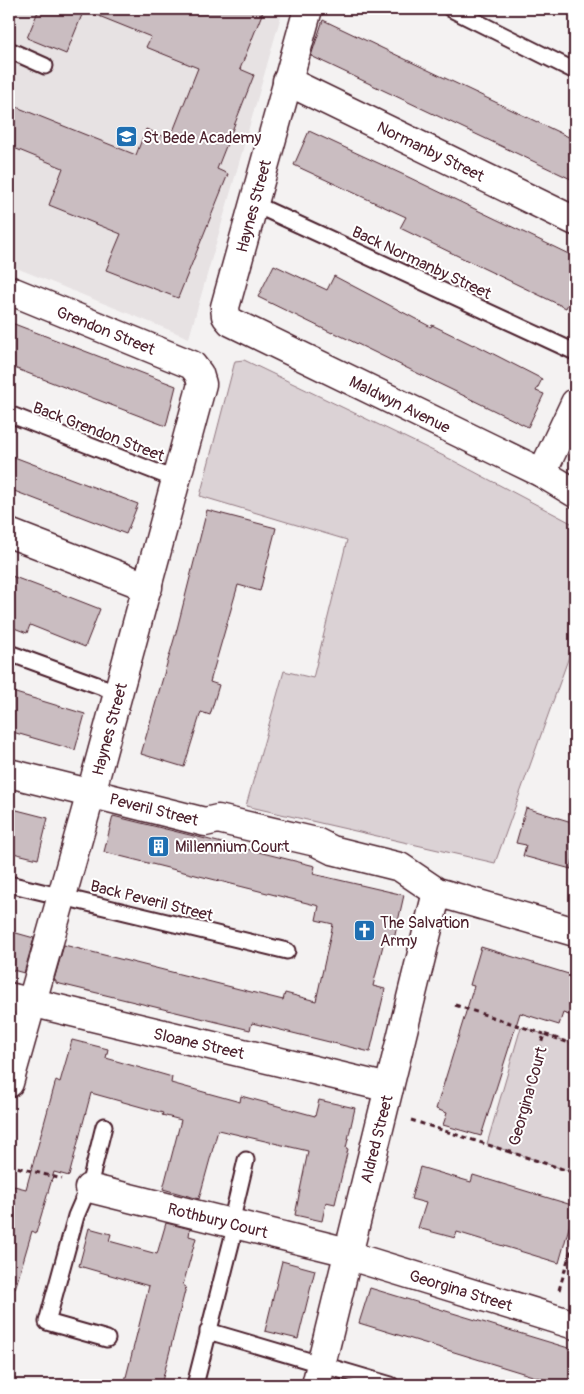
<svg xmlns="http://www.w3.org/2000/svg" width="584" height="1394" font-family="Pangolin,sans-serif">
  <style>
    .built { fill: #e7e2e3 }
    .green { fill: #dbd2d5; stroke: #927880 }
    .building { fill: #cabdc1; stroke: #4a1f2b }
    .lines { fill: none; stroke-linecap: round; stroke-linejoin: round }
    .service-casing { stroke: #4a1f2b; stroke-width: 19 }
    .minor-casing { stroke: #4a1f2b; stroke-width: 31 }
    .path { stroke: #4a1f2b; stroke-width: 3; stroke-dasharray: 5 4; stroke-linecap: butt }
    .service { stroke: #fff; stroke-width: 15 }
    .minor { stroke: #fff; stroke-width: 28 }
    .labels { text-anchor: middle; stroke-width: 4; stroke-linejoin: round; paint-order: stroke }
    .poi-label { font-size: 16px; fill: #4a1f2b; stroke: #fff; text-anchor: start }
    .street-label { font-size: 16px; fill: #4a1f2b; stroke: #fff }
  </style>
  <rect width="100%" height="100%" fill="#f4f2f2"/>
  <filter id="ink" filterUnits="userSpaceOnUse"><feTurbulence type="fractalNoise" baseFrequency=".02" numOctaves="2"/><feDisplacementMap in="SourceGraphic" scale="10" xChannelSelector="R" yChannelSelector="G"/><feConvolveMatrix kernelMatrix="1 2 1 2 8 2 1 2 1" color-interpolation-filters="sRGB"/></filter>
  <g filter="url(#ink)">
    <path class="built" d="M9,9h274l-94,329 -180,-73z"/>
    <g class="green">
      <path d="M244,360l208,100 123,65v115l-80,223 -249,-57 38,-135 29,7 34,-138 -147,-44 35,-135z"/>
      <path d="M521,1027l54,17v129l-88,-29z"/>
    </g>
    <g class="building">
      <path d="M39,9h225l-24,60 14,6 -37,94 11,5 -50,124 -72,-28 15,-36 -72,-29 14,-37 -54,-22v-42l127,51 10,-26 24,10 28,-71 -52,-21 5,-10 -67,-27 -18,44 -39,-16z"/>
      <path d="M323,20l252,120v41l-264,-125z"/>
      <path d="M309,131l95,44 171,82v32l-9,19 -166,-80 6,-11 -112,-52z"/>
      <path d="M274,265l53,25 7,-14 97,51 1,-2 41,20 1,-1 68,35 -6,12 8,3 -16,33 -195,-95 -1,1 -74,-36z"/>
      <path d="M9,322l167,64 -10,40 -157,-60z"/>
      <path d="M9,455l129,49 -12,30 -117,-45z"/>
      <path d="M207,510l69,18 -16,63 -22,-6 -28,97 9,3 -9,30 -9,-3 -17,55 -43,-13 36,-125z"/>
      <path d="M9,575l45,17v-1l46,18 -15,38 -55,-22 -3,8 -18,-7z"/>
      <path d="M9,691l76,23 -10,36 -66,-19z"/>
      <path d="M9,808l39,10 -10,41 -29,-7z"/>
      <path d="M526,808l49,15v30l-4,16 -48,-13 3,-11 -10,-2z"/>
      <path d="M113,816l202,50 -2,8 91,21 -10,44 -9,-2 -12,49 12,3 -15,63 -118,-29 -2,7 -194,-47v-2l-2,-1 10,-35 219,55 2,-7 31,8 17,-77 -17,-4 3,-14 -215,-54z"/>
      <path d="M9,931l25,7 -10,35 -15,-4z"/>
      <path d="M481,947l94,29v41l-12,-4 -4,12 -39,-12 -39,123 -38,-11 4,-12 -11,-4 38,-123 -4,-1z"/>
      <path d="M72,1040l36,9 -2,9 66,19 -1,6 69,19 1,-6 74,20 4,-16 36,8 -9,40 2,1 -13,55 -9,-2 -4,19 -27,-6 13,-64 -90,-21 -19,69 -36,-10 18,-69 -19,-5 1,-2 -72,-20 -22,83 -15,-4 -18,61 -4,-2 -17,58 -6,-1v-84l5,-18 12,3 30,-109 4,2z"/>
      <path d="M420,1167l51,15 2,-7 102,31 -16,57 -102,-31 -2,6 -37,-10 8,-25 -15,-4z"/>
      <path d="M166,1223l24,6 -1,7 7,2 -13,47 3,2 -20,79 -5,19h-37l25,-99 -70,-20 10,-38 22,6 -2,7 48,13z"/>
      <path d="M282,1261l33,9 -17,69 -33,-8z"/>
      <path d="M370,1288l205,62v35h-13l-203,-62z"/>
    </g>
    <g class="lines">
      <defs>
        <g id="service">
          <path d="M451,9l124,62"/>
          <path d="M9,50l36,16"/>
          <path d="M254,204l321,148"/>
          <path d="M9,414l168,66"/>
          <path d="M9,653l110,40"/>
          <path d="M9,884l278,67"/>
          <path d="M104,1126l-15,60 -13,30 -29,106 60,17"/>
          <path d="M231,1223l15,-63"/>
          <path d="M208,1331l183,54"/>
          <path d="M195,1385l41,-161"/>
        </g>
        <g id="minor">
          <path d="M308,9l-83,298 1,9 5,6 311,151 33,20"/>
          <path d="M287,81l288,140"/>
          <path d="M9,290l183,75 7,9 3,10 -111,409 -82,290"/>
          <path d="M542,473l33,-70"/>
          <path d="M9,533l139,54"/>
          <path d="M9,773l196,49 13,-3 98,23 16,8 68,17 37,25 138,40"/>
          <path d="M9,997l380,91"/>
          <path d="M89,1188l259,64"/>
          <path d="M347,1255l228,70"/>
          <path d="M316,1385l121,-493"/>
        </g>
      </defs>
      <use href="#service" class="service-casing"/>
      <use href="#minor" class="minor-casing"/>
      <g class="path">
        <path d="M455,1005l89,29"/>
        <path d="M575,1045l-31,-11 -34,118 65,21"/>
        <path d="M411,1120l99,32"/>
        <path d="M9,1165l53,14"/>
        <path d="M559,1290l16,-54"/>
      </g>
      <use href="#service" class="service"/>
      <use href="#minor" class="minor"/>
    </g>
  </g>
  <defs>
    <symbol id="school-square" viewBox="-11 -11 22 22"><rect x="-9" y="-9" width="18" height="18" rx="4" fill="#1f6fb2" stroke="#fff"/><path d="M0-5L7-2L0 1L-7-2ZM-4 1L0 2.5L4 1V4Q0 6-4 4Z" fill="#fff"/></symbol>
    <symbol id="building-square" viewBox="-11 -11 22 22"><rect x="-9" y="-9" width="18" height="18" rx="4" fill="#1f6fb2" stroke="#fff"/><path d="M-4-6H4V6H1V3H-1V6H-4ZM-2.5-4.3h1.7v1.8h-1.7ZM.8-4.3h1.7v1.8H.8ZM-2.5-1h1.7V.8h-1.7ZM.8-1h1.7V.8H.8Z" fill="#fff"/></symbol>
    <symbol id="church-square" viewBox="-11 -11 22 22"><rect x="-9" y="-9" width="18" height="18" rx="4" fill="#1f6fb2" stroke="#fff"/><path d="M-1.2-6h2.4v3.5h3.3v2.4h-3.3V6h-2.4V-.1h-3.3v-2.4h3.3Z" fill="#fff"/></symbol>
  </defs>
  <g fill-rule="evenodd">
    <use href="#school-square" x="114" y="124" width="25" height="25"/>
    <use href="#building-square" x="146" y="834" width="25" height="25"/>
    <use href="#church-square" x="352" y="918" width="25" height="25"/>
  </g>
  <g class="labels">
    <g class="poi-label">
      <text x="143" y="143">St Bede Academy</text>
      <text x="175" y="852">Millennium Court</text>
      <text x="380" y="928">The Salvation<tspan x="380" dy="18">Army</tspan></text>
    </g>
    <g class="street-label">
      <text transform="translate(431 151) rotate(26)" y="6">Normanby Street</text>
      <text transform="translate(253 206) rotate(-75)" y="6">Haynes Street</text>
      <text transform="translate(422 262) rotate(25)" y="6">Back Normanby Street</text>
      <text transform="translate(106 330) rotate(22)" y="6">Grendon Street</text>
      <text transform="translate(400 404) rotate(26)" y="6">Maldwyn Avenue</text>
      <text transform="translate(99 431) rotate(21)" y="6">Back Grendon Street</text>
      <text transform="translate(109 729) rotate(-75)" y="6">Haynes Street</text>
      <text transform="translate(154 809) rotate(14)" y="6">Peveril Street</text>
      <text transform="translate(152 900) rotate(14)" y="6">Back Peveril Street</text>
      <text transform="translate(199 1043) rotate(13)" y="6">Sloane Street</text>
      <text transform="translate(527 1096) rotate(-74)" y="6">Georgina Court</text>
      <text transform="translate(376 1139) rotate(-76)" y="6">Aldred Street</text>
      <text transform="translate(218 1220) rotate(14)" y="6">Rothbury Court</text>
      <text transform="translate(461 1290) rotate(17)" y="6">Georgina Street</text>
    </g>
  </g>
  <rect width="584" height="1394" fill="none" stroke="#fff" stroke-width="30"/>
  <rect x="15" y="15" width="554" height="1364" fill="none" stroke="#4a1f2b" stroke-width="2" filter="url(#ink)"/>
</svg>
